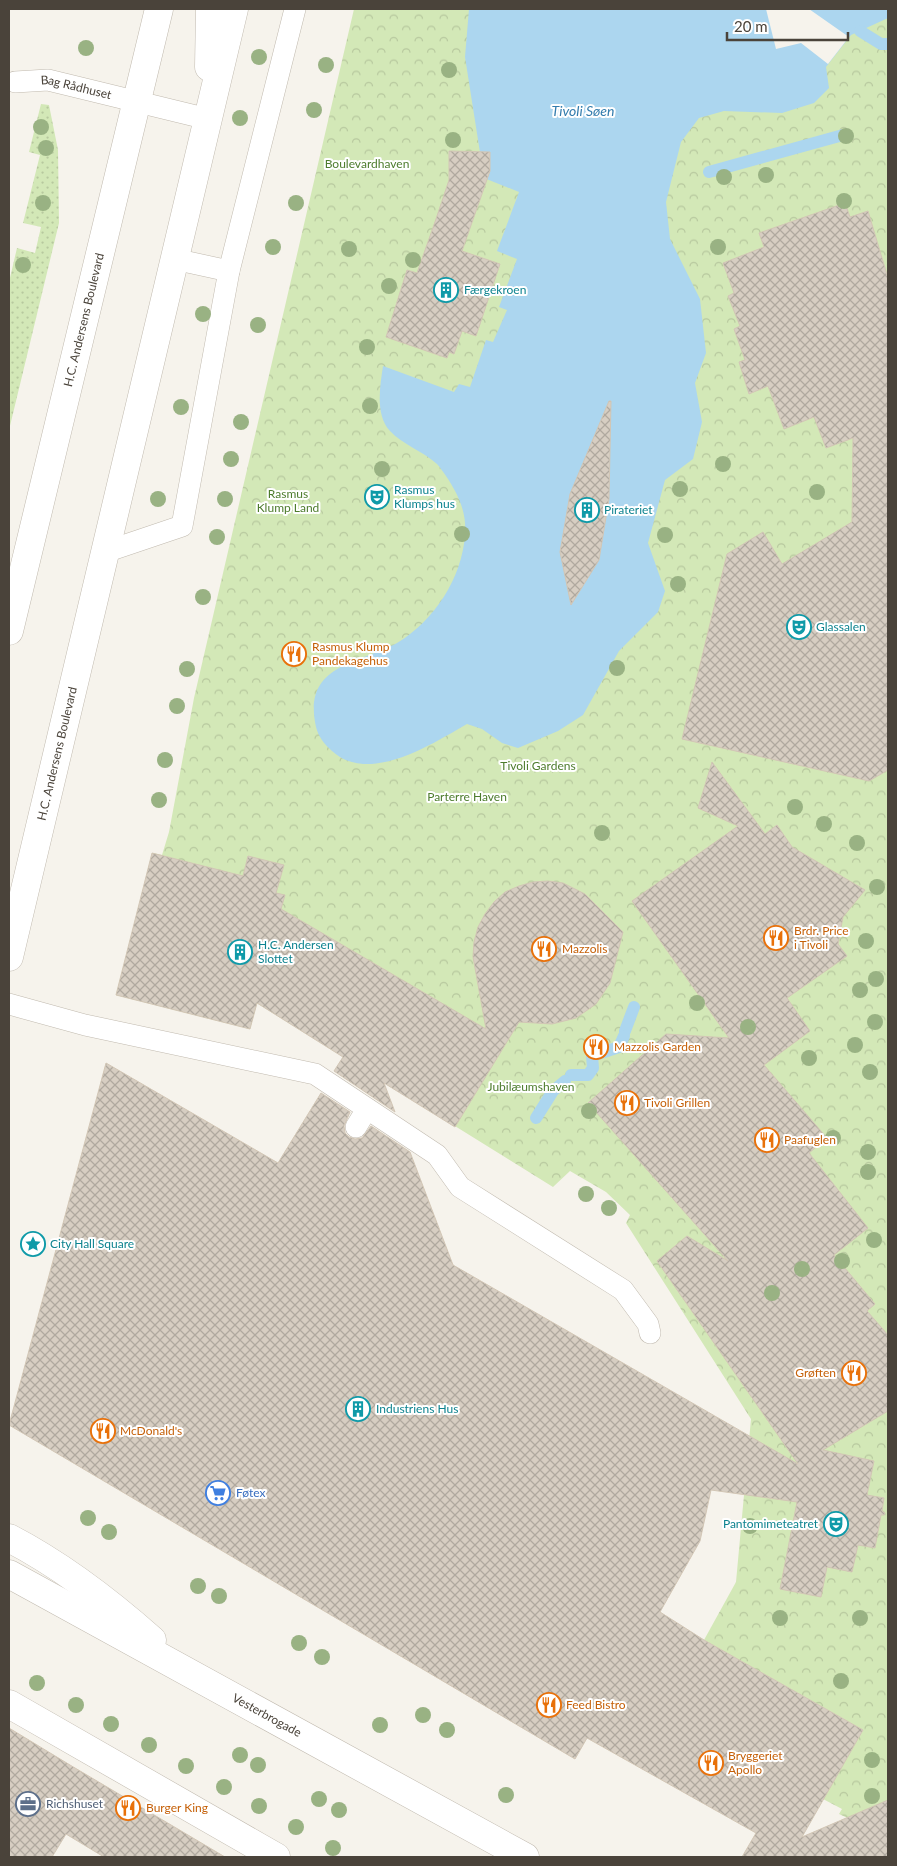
<svg xmlns="http://www.w3.org/2000/svg" width="897" height="1866" font-family="Lato,sans-serif">
  <style>
    .grass { fill: url(#grass-dots) }
    .park { fill: url(#park-crowns) }
    .water { fill: #acd6ef; fill-rule: evenodd }
    .pier { fill: #f6f3ec }
    .lines { fill: none; stroke-linecap: round; stroke-linejoin: round }
    .stream { stroke: #acd6ef; stroke-width: 12 }
    .building { fill: url(#building-cross-hatch); stroke: #d2c6b5 }
    .service-casing { stroke: #c1baaf; stroke-width: 22 }
    .pedestrian-casing { stroke: #c1baaf; stroke-width: 29 }
    .tertiary-casing { stroke: #c1baaf; stroke-width: 29 }
    .service { stroke: #fff; stroke-width: 21 }
    .pedestrian { stroke: #fff; stroke-width: 28 }
    .tertiary { stroke: #fff; stroke-width: 28 }
    .tree { fill: #99b283 }
    .labels { text-anchor: middle; stroke-width: 4; stroke-linejoin: round; paint-order: stroke }
    .street-label { font-size: 12px; fill: #4a433a; stroke: #fff }
    .park-label { font-size: 12px; fill: #4d7c2d; stroke: #fff }
    .culture-label { font-size: 12px; fill: #0d838f; stroke: #fff; text-anchor: start }
    .food-label { font-size: 12px; fill: #c56008; stroke: #fff; text-anchor: start }
    .shop-label { font-size: 12px; fill: #366cbe; stroke: #fff; text-anchor: start }
    .service-label { font-size: 12px; fill: #4e5e75; stroke: #fff; text-anchor: start }
    .water-label { font-size: 14px; font-style: italic; fill: #327cad; stroke: #fff }
  </style>
  <defs>
    <pattern id="grass-dots" width="8" height="8" patternUnits="userSpaceOnUse" patternTransform="scale(1.25)"><rect width="8" height="8" fill="#d3e8b7"/><path d="M2 2h.1M6 6h.1" fill="none" stroke="#b7c89e" stroke-width="1.8" stroke-linecap="round"/></pattern>
    <pattern id="park-crowns" width="20" height="18" patternUnits="userSpaceOnUse" patternTransform="scale(1.25)"><rect width="20" height="18" fill="#d3e8b7"/><path d="M2 6a3 3 0 1 1 6 0M12 15a3 3 0 1 1 6 0" fill="none" stroke="#b7c89e"/></pattern>
    <pattern id="building-cross-hatch" width="8" height="8" patternUnits="userSpaceOnUse" patternTransform="scale(1.25)"><rect width="8" height="8" fill="#d7cec2"/><path d="M0 0l8 8M0 8l8-8" fill="none" stroke="#b0a99f"/></pattern>
  </defs>
  <rect width="100%" height="100%" fill="#f6f3ec"/>
  <path class="grass" d="M41,104l8,1 9,45 1,73 -50,207v-148l8,-34 18,5 6,-26 -18,-4 17,-68 -11,-3z"/>
  <path class="park" d="M354,9h534v1828l-49,-23 3,-5 -19,-10 40,-69 -159,-90 32,-58 15,-163 -125,-196 4,-8 -24,-23 -36,-21 -17,16 -296,-184 -7,26 -134,-34 37,-142 9,2 7,-23 25,-134z"/>
  <path class="water" d="M469,9h419v9l-37,17 -25,32 3,21 -15,15 -32,10 -58,-2 -25,7 -18,24 -15,60 4,37 30,60 6,54 -11,30 7,39 -9,37 -28,21 -17,63 17,48 -7,21 -39,39 -36,64 -25,16 -40,17 -16,-5 -20,-14 -15,-5c-35,20 -98,61 -135,27 -7,-6 -14,-15 -16,-24 -14,-63 43,-63 81,-84 37,-22 65,-65 68,-108 2,-23 -7,-41 -19,-59 -3,-4 -6,-9 -9,-12 -13,-12 -35,-20 -47,-33 -15,-16 -10,-45 -7,-65l71,26 5,-8 11,3 16,-47 7,2 14,-32 -8,-3 18,-48 -20,-8 22,-59 -35,-14 -19,-121zM604,435c5,27 7,53 2,81z"/>
  <path class="pier" d="M766,9h43l40,28 -21,27 -27,-21 -25,6z"/>
  <g class="lines">
    <g class="stream">
      <path d="M860,31l21,13h7"/>
      <path d="M709,172l134,-37"/>
      <path d="M625,1031l9,-24"/>
      <path d="M571,1075h17l5,-7 -1,-12 27,-9 5,-11"/>
      <path d="M536,1118l17,-27 12,-10"/>
    </g>
  </g>
  <g class="building">
    <path d="M449,151l41,1v19l-28,80 38,13 -24,72 -14,-5 -8,23 -5,-2 -2,6 -61,-21 21,-67 10,3 19,-54 13,-39z"/>
    <path d="M845,203l5,14 18,-6 20,67v492l-19,11 -187,-42 45,-185 36,-22 19,32 70,-42 1,-84 -27,10 -12,-31 -30,12 -16,-43 -19,8 -10,-32 6,-2 -11,-31 6,-3 -12,-30 6,-3 -11,-30 41,-16 -5,-14z"/>
    <path d="M609,401h2l-2,98 -10,61 -28,45 -11,-53 10,-58z"/>
    <path d="M712,762l53,72 12,-9 15,22 73,43 -22,27 -5,27 9,12 -60,42 23,33 -46,34 63,73 -18,15 59,75 -34,27 41,49 -8,7 21,24v76l-65,39 51,11 -7,34 17,3 -2,13 3,2 -1,2h-3l-6,33 -17,-3 -6,27 -25,-5 -6,30 -41,-8 17,-87 -86,-12 -11,51 -40,71 44,28 159,90 -61,107 86,-37v57h-146l14,-24 -169,-95 -12,21 -566,-334 97,-362 172,100 43,-70 29,19 -6,14 1,7 4,4 6,2 7,-1 9,-12 39,26 43,113 345,199 -141,-203 30,-25 41,25 -140,-158 78,-69 63,4 -97,-137 106,-75 -40,-18z"/>
    <path d="M152,853l91,23 5,-20 36,9 -8,28 9,2 -4,14 205,120 -13,-72 1,-15 4,-15 7,-13 9,-12 11,-10 14,-6 14,-4 15,-1 15,2 22,11 38,38 -13,51 -14,21 -20,14 -24,6 -33,-2 -64,105 -71,-44 11,29 -61,-41 9,-14 -86,-54 -7,26 -134,-34z"/>
    <path d="M9,1728l61,37 155,92h-121l-38,-23 -14,23h-43z"/>
  </g>
  <g class="lines">
    <defs>
      <g id="service">
        <path id="s1" d="M15,82l33,-2 160,39"/>
        <path d="M174,259l55,12"/>
        <path d="M105,552l77,-26 47,-255 66,-262"/>
        <path d="M9,1004l76,21 230,49 122,81 23,32 163,103 25,34 2,9"/>
        <path d="M356,1127l11,-18"/>
      </g>
      <path id="pedestrian" d="M9,1704l267,153"/>
      <g id="tertiary">
        <path d="M209,67l1,-58"/>
        <path id="s2" d="M9,631l150,-622"/>
        <path id="s3" d="M9,957l225,-948"/>
        <path d="M9,1538c52,27 99,63 143,102"/>
        <path id="s4" d="M9,1574l516,283"/>
      </g>
    </defs>
    <use href="#service" class="service-casing"/>
    <use href="#pedestrian" class="pedestrian-casing"/>
    <use href="#tertiary" class="tertiary-casing"/>
    <use href="#service" class="service"/>
    <use href="#pedestrian" class="pedestrian"/>
    <use href="#tertiary" class="tertiary"/>
  </g>
  <g class="tree">
    <circle cx="86" cy="48" r="8"/>
    <circle cx="259" cy="57" r="8"/>
    <circle cx="326" cy="65" r="8"/>
    <circle cx="449" cy="70" r="8"/>
    <circle cx="314" cy="110" r="8"/>
    <circle cx="240" cy="118" r="8"/>
    <circle cx="41" cy="127" r="8"/>
    <circle cx="846" cy="136" r="8"/>
    <circle cx="453" cy="140" r="8"/>
    <circle cx="46" cy="148" r="8"/>
    <circle cx="766" cy="175" r="8"/>
    <circle cx="724" cy="177" r="8"/>
    <circle cx="844" cy="201" r="8"/>
    <circle cx="43" cy="203" r="8"/>
    <circle cx="296" cy="203" r="8"/>
    <circle cx="273" cy="247" r="8"/>
    <circle cx="718" cy="247" r="8"/>
    <circle cx="349" cy="249" r="8"/>
    <circle cx="413" cy="260" r="8"/>
    <circle cx="23" cy="265" r="8"/>
    <circle cx="389" cy="286" r="8"/>
    <circle cx="203" cy="314" r="8"/>
    <circle cx="258" cy="325" r="8"/>
    <circle cx="367" cy="347" r="8"/>
    <circle cx="370" cy="406" r="8"/>
    <circle cx="181" cy="407" r="8"/>
    <circle cx="241" cy="422" r="8"/>
    <circle cx="231" cy="459" r="8"/>
    <circle cx="723" cy="464" r="8"/>
    <circle cx="382" cy="469" r="8"/>
    <circle cx="680" cy="489" r="8"/>
    <circle cx="817" cy="492" r="8"/>
    <circle cx="158" cy="499" r="8"/>
    <circle cx="225" cy="499" r="8"/>
    <circle cx="462" cy="534" r="8"/>
    <circle cx="665" cy="535" r="8"/>
    <circle cx="217" cy="537" r="8"/>
    <circle cx="678" cy="584" r="8"/>
    <circle cx="203" cy="597" r="8"/>
    <circle cx="617" cy="668" r="8"/>
    <circle cx="187" cy="669" r="8"/>
    <circle cx="177" cy="706" r="8"/>
    <circle cx="165" cy="760" r="8"/>
    <circle cx="159" cy="800" r="8"/>
    <circle cx="795" cy="807" r="8"/>
    <circle cx="824" cy="824" r="8"/>
    <circle cx="602" cy="833" r="8"/>
    <circle cx="857" cy="843" r="8"/>
    <circle cx="877" cy="887" r="8"/>
    <circle cx="866" cy="941" r="8"/>
    <circle cx="876" cy="979" r="8"/>
    <circle cx="860" cy="990" r="8"/>
    <circle cx="697" cy="1003" r="8"/>
    <circle cx="875" cy="1022" r="8"/>
    <circle cx="748" cy="1027" r="8"/>
    <circle cx="855" cy="1045" r="8"/>
    <circle cx="809" cy="1058" r="8"/>
    <circle cx="870" cy="1072" r="8"/>
    <circle cx="589" cy="1111" r="8"/>
    <circle cx="833" cy="1138" r="8"/>
    <circle cx="868" cy="1152" r="8"/>
    <circle cx="868" cy="1172" r="8"/>
    <circle cx="586" cy="1194" r="8"/>
    <circle cx="609" cy="1208" r="8"/>
    <circle cx="874" cy="1240" r="8"/>
    <circle cx="842" cy="1261" r="8"/>
    <circle cx="802" cy="1269" r="8"/>
    <circle cx="772" cy="1293" r="8"/>
    <circle cx="88" cy="1518" r="8"/>
    <circle cx="750" cy="1526" r="8"/>
    <circle cx="109" cy="1532" r="8"/>
    <circle cx="198" cy="1586" r="8"/>
    <circle cx="219" cy="1596" r="8"/>
    <circle cx="780" cy="1618" r="8"/>
    <circle cx="860" cy="1618" r="8"/>
    <circle cx="299" cy="1643" r="8"/>
    <circle cx="322" cy="1657" r="8"/>
    <circle cx="841" cy="1681" r="8"/>
    <circle cx="37" cy="1683" r="8"/>
    <circle cx="76" cy="1705" r="8"/>
    <circle cx="423" cy="1715" r="8"/>
    <circle cx="111" cy="1724" r="8"/>
    <circle cx="380" cy="1725" r="8"/>
    <circle cx="447" cy="1730" r="8"/>
    <circle cx="149" cy="1745" r="8"/>
    <circle cx="240" cy="1755" r="8"/>
    <circle cx="872" cy="1760" r="8"/>
    <circle cx="258" cy="1765" r="8"/>
    <circle cx="186" cy="1766" r="8"/>
    <circle cx="224" cy="1787" r="8"/>
    <circle cx="506" cy="1795" r="8"/>
    <circle cx="872" cy="1796" r="8"/>
    <circle cx="319" cy="1799" r="8"/>
    <circle cx="259" cy="1806" r="8"/>
    <circle cx="339" cy="1810" r="8"/>
    <circle cx="296" cy="1827" r="8"/>
    <circle cx="333" cy="1848" r="8"/>
  </g>
  <defs>
    <symbol id="building-ring" viewBox="-11 -11 22 22"><circle r="9.5" fill="#fff" stroke="#0f9aa8" stroke-width="1.5"/><path d="M-4-6H4V6H1V3H-1V6H-4ZM-2.5-4.3h1.7v1.8h-1.7ZM.8-4.3h1.7v1.8H.8ZM-2.5-1h1.7V.8h-1.7ZM.8-1h1.7V.8H.8Z" fill="#0f9aa8"/></symbol>
    <symbol id="theatre-ring" viewBox="-11 -11 22 22"><circle r="9.5" fill="#fff" stroke="#0f9aa8" stroke-width="1.5"/><path d="M-5-5.5Q0-4 5-5.5V0Q5 5 0 6Q-5 5-5 0ZM-3.3-2.5H-1v1.5H-3.3ZM1-2.5H3.3v1.5H1ZM-2.8 1Q0 5.5 2.8 1Z" fill="#0f9aa8"/></symbol>
    <symbol id="restaurant-ring" viewBox="-11 -11 22 22"><circle r="9.5" fill="#fff" stroke="#e8710a" stroke-width="1.5"/><path d="M-5-6h1v4h1v-4h1v4h1v-4h1v5L-1.5 .5V6h-2V.5L-5-1ZM5-6V6H3V1.5H1.5Q1.5-4 5-6Z" fill="#e8710a"/></symbol>
    <symbol id="sight-ring" viewBox="-11 -11 22 22"><circle r="9.5" fill="#fff" stroke="#0f9aa8" stroke-width="1.5"/><path d="M0-6L1.8-2.2L6-1.7L2.9 1.2L3.7 5.4L0 3.3L-3.7 5.4L-2.9 1.2L-6-1.7L-1.8-2.2Z" fill="#0f9aa8"/></symbol>
    <symbol id="supermarket-ring" viewBox="-11 -11 22 22"><circle r="9.5" fill="#fff" stroke="#3f7fe0" stroke-width="1.5"/><path d="M-6-5.5h2.5l.6 2H6L4.5 2H-2.5L-4.4-4H-6ZM-1.5 3.2a1.3 1.3 0 1 0 .1 0ZM3 3.2a1.3 1.3 0 1 0 .1 0Z" fill="#3f7fe0"/></symbol>
    <symbol id="office-ring" viewBox="-11 -11 22 22"><circle r="9.5" fill="#fff" stroke="#5c6f8a" stroke-width="1.5"/><path d="M-6-3h4V-5.5h4V-3h4V5H-6ZM-1-4.5V-3h2v-1.5ZM-6 0V1H6V0Z" fill="#5c6f8a"/></symbol>
  </defs>
  <g fill-rule="evenodd">
    <use href="#building-ring" x="432" y="276" width="28" height="28"/>
    <use href="#theatre-ring" x="363" y="483" width="28" height="28"/>
    <use href="#building-ring" x="573" y="496" width="28" height="28"/>
    <use href="#theatre-ring" x="785" y="613" width="28" height="28"/>
    <use href="#restaurant-ring" x="280" y="640" width="28" height="28"/>
    <use href="#restaurant-ring" x="762" y="924" width="28" height="28"/>
    <use href="#restaurant-ring" x="530" y="935" width="28" height="28"/>
    <use href="#building-ring" x="226" y="938" width="28" height="28"/>
    <use href="#restaurant-ring" x="582" y="1033" width="28" height="28"/>
    <use href="#restaurant-ring" x="613" y="1089" width="28" height="28"/>
    <use href="#restaurant-ring" x="753" y="1126" width="28" height="28"/>
    <use href="#sight-ring" x="19" y="1230" width="28" height="28"/>
    <use href="#restaurant-ring" x="840" y="1359" width="28" height="28"/>
    <use href="#building-ring" x="344" y="1395" width="28" height="28"/>
    <use href="#restaurant-ring" x="89" y="1417" width="28" height="28"/>
    <use href="#supermarket-ring" x="204" y="1479" width="28" height="28"/>
    <use href="#theatre-ring" x="822" y="1510" width="28" height="28"/>
    <use href="#restaurant-ring" x="535" y="1691" width="28" height="28"/>
    <use href="#restaurant-ring" x="697" y="1749" width="28" height="28"/>
    <use href="#office-ring" x="14" y="1790" width="28" height="28"/>
    <use href="#restaurant-ring" x="114" y="1794" width="28" height="28"/>
  </g>
  <g class="labels">
    <g class="street-label">
      <text dy="4" stroke="none"><textPath href="#s1" startOffset="62">Bag Rådhuset</textPath></text>
      <text dy="4" stroke="none"><textPath href="#s2" startOffset="320">H.C. Andersens Boulevard</textPath></text>
      <text dy="4" stroke="none"><textPath href="#s3" startOffset="209">H.C. Andersens Boulevard</textPath></text>
      <text dy="4" stroke="none"><textPath href="#s4" startOffset="294">Vesterbrogade</textPath></text>
    </g>
    <g class="park-label">
      <text x="367" y="168">Boulevardhaven</text>
      <text x="288" y="498">Rasmus<tspan x="288" dy="14">Klump Land</tspan></text>
      <text x="538" y="770">Tivoli Gardens</text>
      <text x="467" y="801">Parterre Haven</text>
      <text x="531" y="1091">Jubilæumshaven</text>
    </g>
    <g class="culture-label">
      <text x="464" y="294">Færgekroen</text>
      <text x="394" y="494">Rasmus<tspan x="394" dy="14">Klumps hus</tspan></text>
      <text x="604" y="514">Pirateriet</text>
      <text x="816" y="631">Glassalen</text>
      <text x="258" y="949">H.C. Andersen<tspan x="258" dy="14">Slottet</tspan></text>
      <text x="50" y="1248">City Hall Square</text>
      <text x="376" y="1413">Industriens Hus</text>
      <text x="818" y="1528" text-anchor="end">Pantomimeteatret</text>
    </g>
    <g class="food-label">
      <text x="312" y="651">Rasmus Klump<tspan x="312" dy="14">Pandekagehus</tspan></text>
      <text x="794" y="935">Brdr. Price<tspan x="794" dy="14">i Tivoli</tspan></text>
      <text x="562" y="953">Mazzolis</text>
      <text x="614" y="1051">Mazzolis Garden</text>
      <text x="644" y="1107">Tivoli Grillen</text>
      <text x="784" y="1144">Paafuglen</text>
      <text x="836" y="1377" text-anchor="end">Grøften</text>
      <text x="120" y="1435">McDonald's</text>
      <text x="566" y="1709">Feed Bistro</text>
      <text x="728" y="1760">Bryggeriet<tspan x="728" dy="14">Apollo</tspan></text>
      <text x="146" y="1812">Burger King</text>
    </g>
    <g class="shop-label">
      <text x="236" y="1497">Føtex</text>
    </g>
    <g class="service-label">
      <text x="46" y="1808">Richshuset</text>
    </g>
    <g class="water-label">
      <text x="583" y="116">Tivoli Søen</text>
    </g>
  </g>
  <rect width="897" height="1866" fill="none" stroke="#4a433a" stroke-width="20"/>
  <path d="M727 32v8h121v-8" fill="none" stroke="#4a433a" stroke-width="2.5"/>
  <text x="734" y="32" font-size="15" fill="#4a433a" stroke="#ffffff" stroke-width="4" paint-order="stroke">20 m</text>
</svg>
